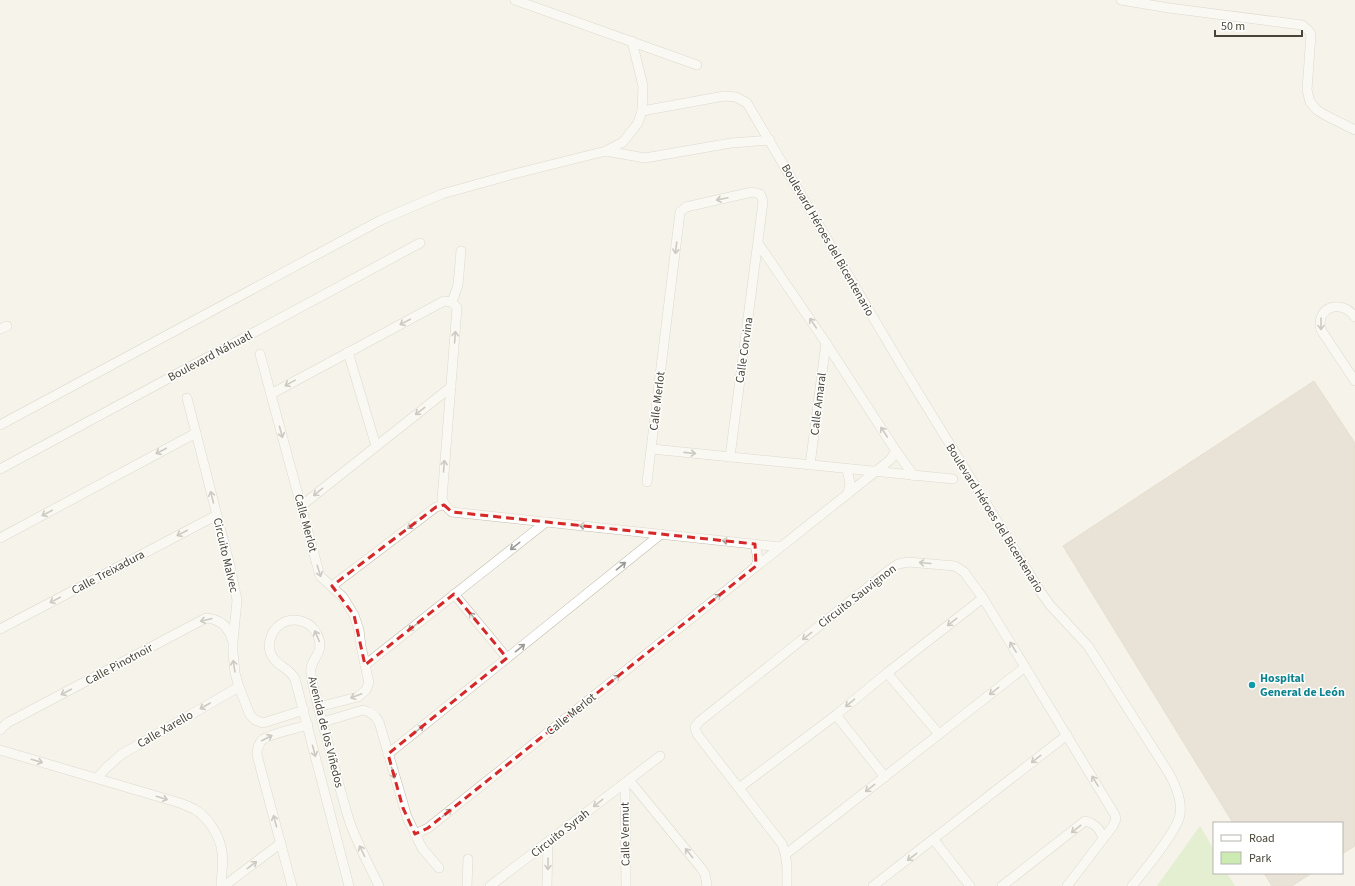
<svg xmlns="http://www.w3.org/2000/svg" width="1355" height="886" font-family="'Source Sans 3',sans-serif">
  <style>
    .green { fill: #ccebb2 }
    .building { fill: #d8d0bf; stroke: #d3c9b2 }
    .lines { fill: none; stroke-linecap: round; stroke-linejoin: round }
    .street-casing { stroke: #c2bcac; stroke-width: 10 }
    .street { stroke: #fff; stroke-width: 9 }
    .oneway { stroke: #9b9992 }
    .marked { fill: none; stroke: #d62828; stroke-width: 3; stroke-dasharray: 8 5; stroke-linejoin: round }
    .culture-dot { fill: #0f9aa8; stroke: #fff; stroke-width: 1.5 }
    .labels { text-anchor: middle; stroke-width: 3; stroke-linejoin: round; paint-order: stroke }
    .street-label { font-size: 12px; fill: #4a4538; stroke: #fff }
    .culture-label { font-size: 12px; font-weight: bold; fill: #0d838f; stroke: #fff; text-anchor: start }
  </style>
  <rect width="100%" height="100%" fill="#f6f3ea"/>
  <path class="green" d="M1200,826l14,24v23h13l8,13h-78z"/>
  <g class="building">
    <path d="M1314,381l41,62v403l-13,8v-31h-109l-170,-277z"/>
    <path d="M1264,873h48l-20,13h-20z"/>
  </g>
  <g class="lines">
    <defs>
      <g id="street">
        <path d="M515,0l182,65"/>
        <path d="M1121,0l48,8 133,17c4,3 7,5 9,9l-4,56 3,12 7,8 8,5 30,15"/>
        <path d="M642,111l82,-15 12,1 11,6 153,260 140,228 10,14 38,41 82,129c6,12 12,25 10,39 -1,15 -37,58 -48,72"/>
        <path d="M606,151l39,7 86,-15 39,-3"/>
        <path d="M758,243l68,100 70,108 18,25"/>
        <path d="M452,302l6,-17 3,-34"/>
        <path d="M1355,317c-14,-19 -40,-10 -34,13l34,51"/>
        <path d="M0,329l7,-3"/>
        <path d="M348,352l28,94"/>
        <path d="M260,354l60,222 23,21 11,18 5,15 2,16 8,37 -3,7 -8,7 -40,10"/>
        <path d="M271,394l173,-93 8,1 5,6 -15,191c2,6 5,9 10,13l328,35"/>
        <path d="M187,398l43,168 7,34 -4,41v11l2,21 4,14 11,28 5,5 8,3 41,-13"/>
        <path d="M0,425l381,-205 61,-26 68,-19 96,-24 17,-9 15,-19 4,-12 1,-25 -11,-45"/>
        <path d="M652,449l301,30"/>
        <path d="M810,465l16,-122"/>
        <path d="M0,469l420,-226"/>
        <path d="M847,469l3,14 -2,11"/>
        <path d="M647,482l33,-270 6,-5 66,-15 8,2 2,4 1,4 -33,255"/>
        <path d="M301,506l150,-119"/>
        <path d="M0,538l196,-105"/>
        <path d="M755,544l3,15 -2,7"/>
        <path d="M332,586l104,-79 8,-2"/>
        <path d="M454,594l53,64"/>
        <path d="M0,629l217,-114"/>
        <path d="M365,665l181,-143"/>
        <path d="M887,673l52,61"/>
        <path d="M836,715l49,62"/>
        <path d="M323,722l40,-12c8,2 12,5 16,12l28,95 15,31 17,20"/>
        <path d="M0,730l7,-7 199,-105c14,1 22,8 26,21"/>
        <path d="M0,750l180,53c5,2 10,4 14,6 14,8 26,27 28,43 2,11 -1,23 -1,34"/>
        <path d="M388,754l273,-220"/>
        <path d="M97,778l9,-10 16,-14 117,-67"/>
        <path d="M629,780l72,88 4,6 2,12"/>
        <path d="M625,783l1,103"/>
        <path d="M739,788l97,-73 51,-42 96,-75"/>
        <path d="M415,834l13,-6 462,-368 6,-9"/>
        <path d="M934,840l36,46"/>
        <path d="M786,854l239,-187"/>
        <path d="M224,886l57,-43"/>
        <path d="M292,886l-35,-131c0,-6 1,-11 5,-15 7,-6 35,-12 46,-15"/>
        <path d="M349,886l-54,-207c-5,-10 -15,-12 -21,-20 -9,-11 -4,-28 7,-35 12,-8 30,-3 36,10 10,20 -9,25 -6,40 4,25 12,49 18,73 7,25 13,51 21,76 8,22 19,42 29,63"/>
        <path d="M467,886l1,-27"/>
        <path d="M490,886l170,-130"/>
        <path d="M547,886l1,-44"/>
        <path d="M787,886c0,-15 1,-28 -5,-42l-85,-110 -2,-7 5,-6 193,-154 5,-3 10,-2 47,4 9,6 19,26 42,69 90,148 1,4 -3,7 -46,60"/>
        <path d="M873,886l194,-151"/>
        <path d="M1002,886l83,-65c11,3 14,7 18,17"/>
      </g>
    </defs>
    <use href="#street" class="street-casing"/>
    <use href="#street" class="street"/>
  </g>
  <defs><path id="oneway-shaft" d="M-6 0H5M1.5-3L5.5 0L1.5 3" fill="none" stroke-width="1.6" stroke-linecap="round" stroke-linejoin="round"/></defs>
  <g class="oneway">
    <use href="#oneway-shaft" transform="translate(722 199) rotate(168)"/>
    <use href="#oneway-shaft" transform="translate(676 248) rotate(97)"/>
    <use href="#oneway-shaft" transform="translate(405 322) rotate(152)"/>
    <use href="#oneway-shaft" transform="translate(813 323) rotate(-124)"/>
    <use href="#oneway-shaft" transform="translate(1321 324) rotate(90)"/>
    <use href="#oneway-shaft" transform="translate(455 337) rotate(-86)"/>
    <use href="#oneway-shaft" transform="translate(290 383) rotate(151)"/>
    <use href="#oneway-shaft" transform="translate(420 411) rotate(142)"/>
    <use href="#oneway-shaft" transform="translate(281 432) rotate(75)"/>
    <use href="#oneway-shaft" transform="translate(884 432) rotate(-123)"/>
    <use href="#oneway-shaft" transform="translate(161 451) rotate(152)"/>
    <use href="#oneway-shaft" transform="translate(690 453) rotate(6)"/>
    <use href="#oneway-shaft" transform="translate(444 466) rotate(-85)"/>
    <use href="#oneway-shaft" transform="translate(318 492) rotate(141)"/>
    <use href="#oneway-shaft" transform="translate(212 497) rotate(-104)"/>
    <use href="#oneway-shaft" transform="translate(47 513) rotate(152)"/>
    <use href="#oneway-shaft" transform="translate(412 525) rotate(143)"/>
    <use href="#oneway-shaft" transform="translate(585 526) rotate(-174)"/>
    <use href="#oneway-shaft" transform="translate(182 533) rotate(152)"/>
    <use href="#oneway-shaft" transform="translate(728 541) rotate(-174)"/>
    <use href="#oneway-shaft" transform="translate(515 546) rotate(142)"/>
    <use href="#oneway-shaft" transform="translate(925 563) rotate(-175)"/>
    <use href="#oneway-shaft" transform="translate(621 566) rotate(-39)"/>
    <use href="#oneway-shaft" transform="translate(319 571) rotate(72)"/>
    <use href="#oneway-shaft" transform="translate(716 598) rotate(-39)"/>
    <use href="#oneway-shaft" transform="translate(55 600) rotate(152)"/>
    <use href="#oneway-shaft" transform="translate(473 617) rotate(-129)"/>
    <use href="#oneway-shaft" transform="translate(206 620) rotate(166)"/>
    <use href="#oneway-shaft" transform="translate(952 622) rotate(142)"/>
    <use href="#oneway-shaft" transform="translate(413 627) rotate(142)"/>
    <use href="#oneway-shaft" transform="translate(317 636) rotate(-113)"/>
    <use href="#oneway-shaft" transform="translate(807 636) rotate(142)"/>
    <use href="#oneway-shaft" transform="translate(1013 647) rotate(-122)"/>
    <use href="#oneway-shaft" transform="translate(520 648) rotate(-39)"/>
    <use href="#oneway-shaft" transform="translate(234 666) rotate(-99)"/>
    <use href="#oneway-shaft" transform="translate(615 679) rotate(-39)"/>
    <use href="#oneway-shaft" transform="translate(994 691) rotate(142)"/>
    <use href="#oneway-shaft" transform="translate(66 692) rotate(152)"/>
    <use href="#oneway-shaft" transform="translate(356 696) rotate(159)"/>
    <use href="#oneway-shaft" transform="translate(850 703) rotate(140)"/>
    <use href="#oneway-shaft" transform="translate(205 706) rotate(150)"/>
    <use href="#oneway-shaft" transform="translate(419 729) rotate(-39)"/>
    <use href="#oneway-shaft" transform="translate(267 738) rotate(-27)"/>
    <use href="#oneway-shaft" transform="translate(314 751) rotate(75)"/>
    <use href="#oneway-shaft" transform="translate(1036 759) rotate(142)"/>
    <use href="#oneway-shaft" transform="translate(37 761) rotate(16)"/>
    <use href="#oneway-shaft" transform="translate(393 773) rotate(75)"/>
    <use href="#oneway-shaft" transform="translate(1095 781) rotate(-122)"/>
    <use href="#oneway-shaft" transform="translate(870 788) rotate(142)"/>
    <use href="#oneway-shaft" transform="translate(162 798) rotate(17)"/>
    <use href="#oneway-shaft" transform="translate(598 803) rotate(142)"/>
    <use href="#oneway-shaft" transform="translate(447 813) rotate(-39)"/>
    <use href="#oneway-shaft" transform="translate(275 821) rotate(-105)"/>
    <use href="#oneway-shaft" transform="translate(1076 829) rotate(142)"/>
    <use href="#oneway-shaft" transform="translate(362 851) rotate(-116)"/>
    <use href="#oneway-shaft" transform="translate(689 853) rotate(-129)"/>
    <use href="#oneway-shaft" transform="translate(912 857) rotate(143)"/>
    <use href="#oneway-shaft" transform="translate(548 864) rotate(91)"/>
    <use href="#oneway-shaft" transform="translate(252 865) rotate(-37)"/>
  </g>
  <path d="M0 0H1355V886H0ZM444,505l8,7 303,32 1,22 -328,262 -13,6 -12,-26 -15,-54 119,-96 -53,-64 -89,71 -11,-50 -22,-29 104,-79z" fill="#f6f3ea" fill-opacity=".55" fill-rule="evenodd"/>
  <path class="marked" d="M444,505l8,7 303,32 1,22 -328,262 -13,6 -12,-26 -15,-54 119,-96 -53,-64 -89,71 -11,-50 -22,-29 104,-79z"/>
  <circle class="culture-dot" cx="1252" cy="685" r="4"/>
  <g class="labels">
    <g class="street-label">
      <text transform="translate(828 240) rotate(60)" y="4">Boulevard Héroes del Bicentenario</text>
      <text transform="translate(744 350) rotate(-82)" y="4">Calle Corvina</text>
      <text transform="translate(210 356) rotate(-28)" y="4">Boulevard Náhuatl</text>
      <text transform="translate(657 401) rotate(-83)" y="4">Calle Merlot</text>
      <text transform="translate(818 404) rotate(-83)" y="4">Calle Amaral</text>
      <text transform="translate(995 518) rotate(58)" y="4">Boulevard Héroes del Bicentenario</text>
      <text transform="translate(306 523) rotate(75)" y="4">Calle Merlot</text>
      <text transform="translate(226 555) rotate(77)" y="4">Circuito Malvec</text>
      <text transform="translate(108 572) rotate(-28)" y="4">Calle Treixadura</text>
      <text transform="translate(857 596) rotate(-38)" y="4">Circuito Sauvignon</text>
      <text transform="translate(119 664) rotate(-28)" y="4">Calle Pinotnoir</text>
      <text transform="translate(571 714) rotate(-39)" y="4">Calle Merlot</text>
      <text transform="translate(165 729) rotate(-30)" y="4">Calle Xarello</text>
      <text transform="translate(326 732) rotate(76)" y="4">Avenida de los Viñedos</text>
      <text transform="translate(560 833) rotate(-38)" y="4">Circuito Syrah</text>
      <text transform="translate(625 834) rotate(-91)" y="4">Calle Vermut</text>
    </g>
    <g class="culture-label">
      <text x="1260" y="682">Hospital<tspan x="1260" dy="14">General de León</tspan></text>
    </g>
  </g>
  <rect x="1213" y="822" width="130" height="52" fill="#ffffff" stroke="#b7b5af"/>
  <rect x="1221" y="835" width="20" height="6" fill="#ffffff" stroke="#b7b5af"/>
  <text x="1249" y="842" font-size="12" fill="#4a4538">Road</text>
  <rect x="1221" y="852" width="20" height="12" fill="#ccebb2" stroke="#b7b5af"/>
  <text x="1249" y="862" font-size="12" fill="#4a4538">Park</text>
  <path d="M1215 30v6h87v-6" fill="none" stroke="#4a4538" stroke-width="2"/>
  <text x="1221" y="30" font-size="12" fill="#4a4538" stroke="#ffffff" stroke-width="3" paint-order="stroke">50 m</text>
</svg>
